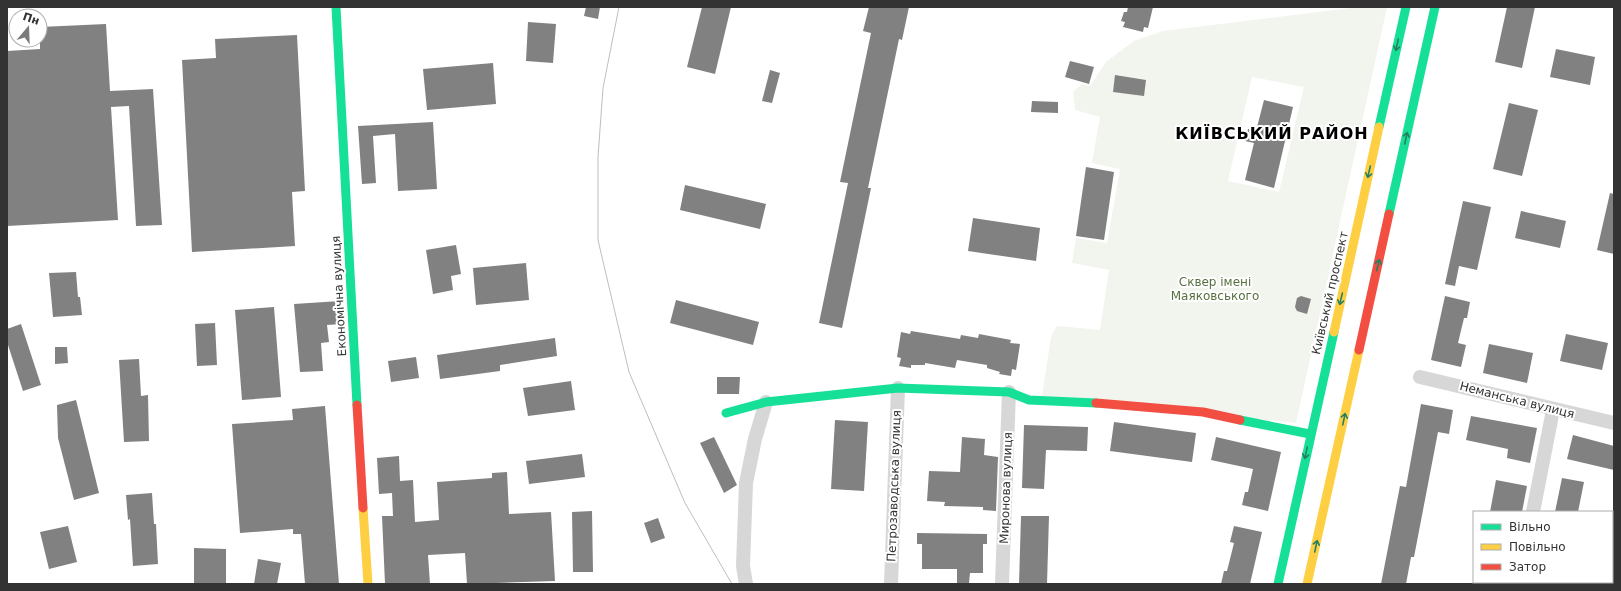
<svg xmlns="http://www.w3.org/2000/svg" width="1621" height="591" font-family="'DejaVu Sans',sans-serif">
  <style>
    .green { fill: #f1f5ed; fill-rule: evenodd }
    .building { fill: #818181 }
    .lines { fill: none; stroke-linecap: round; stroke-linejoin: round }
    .street { stroke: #d7d7d7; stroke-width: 14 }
    .fast { stroke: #16e098; stroke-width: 9 }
    .slow { stroke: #ffcf43; stroke-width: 9 }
    .jam { stroke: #f24e42; stroke-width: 9 }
    .tram { stroke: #bebebe; stroke-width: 1 }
    .oneway { stroke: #268160 }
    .labels { text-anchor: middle; stroke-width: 4; stroke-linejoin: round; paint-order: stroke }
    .park-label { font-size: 12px; fill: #56703f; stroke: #fff }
    .street-label { font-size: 12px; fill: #333; stroke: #fff }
    .district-label { font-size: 16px; font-weight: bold; letter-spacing: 1px; fill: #000; stroke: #fff }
  </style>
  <rect width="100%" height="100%" fill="#fff"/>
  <path class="green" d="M1359,7h28l-91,416 -254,-27 9,-59 6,-11 43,4 9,-60 -37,-7 4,-25 31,5 13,-74 -28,-6 8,-46 -25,-7 -2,-18 9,-8 8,2 16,-24 28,-21 29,-10zM1252,77l52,10 -25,105 -51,-11z"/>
  <g class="building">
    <path d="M586,7h14l-2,12 -14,-3z"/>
    <path d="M702,7h29l-16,67 -28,-7z"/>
    <path d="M869,7h40l-7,33 -3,-1 -31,149h3l-29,140 -23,-5 29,-140 -8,-1 31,-149 -8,-2z"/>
    <path d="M1128,7h25l-5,21 -4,-1 -1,5 -20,-5 2,-5 -4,-1 3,-9h3z"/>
    <path d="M1507,7h28l-13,61 -27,-6z"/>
    <path d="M528,22l28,2 -3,39 -27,-2z"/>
    <path d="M106,24l4,67 43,-2 9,136 -26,1 -7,-120 -18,1 7,113 -111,6v-175l33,-2v-22z"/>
    <path d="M297,35l8,156 -13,1 3,54 -103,6 -10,-192 34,-2 -1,-19z"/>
    <path d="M1556,49l39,8 -5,28 -40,-8z"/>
    <path d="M1070,61l24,6 -5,17 -24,-7z"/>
    <path d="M493,63l3,41 -69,6 -4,-41z"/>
    <path d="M770,70l10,3 -8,30 -10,-2z"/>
    <path d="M1115,75l31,5 -2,16 -31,-4z"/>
    <path d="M1264,100l29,7 -19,81 -29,-8 9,-37 -9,-2 3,-12 8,2z"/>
    <path d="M1032,101l26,1v11l-27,-1z"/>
    <path d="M1509,103l29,7 -16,66 -29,-7z"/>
    <path d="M433,122l4,67 -39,2 -3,-57 -22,2 3,47 -14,1 -4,-58z"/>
    <path d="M1086,167l28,5 -10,68 -28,-4z"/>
    <path d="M685,185l81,19 -6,25 -80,-19z"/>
    <path d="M1610,193l4,1v60l-17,-4z"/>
    <path d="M1463,201l28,6 -14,63 -18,-4 -4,20 -10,-2z"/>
    <path d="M1521,211l45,10 -6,27 -45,-10z"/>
    <path d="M973,218l67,10 -4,33 -68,-10z"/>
    <path d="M456,245l5,29 -10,2 2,14 -20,4 -7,-44z"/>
    <path d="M526,263l3,37 -53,5 -3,-37z"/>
    <path d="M76,272l2,25h2l2,18 -29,2 -4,-44z"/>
    <path d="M1301,296l10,3 -4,15 -10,-3 -2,-4 2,-9z"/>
    <path d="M1445,296l25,6 -3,16h-3l-6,25 8,2 -5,22 -30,-7z"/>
    <path d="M676,300l83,22 -6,23 -83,-22z"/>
    <path d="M340,301l1,23 -14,1 2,17 -8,1 2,28 -23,1 -6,-68z"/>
    <path d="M274,307l7,90 -39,3 -7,-90z"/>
    <path d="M215,323l2,42 -20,1 -2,-42z"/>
    <path d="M21,324l20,61 -18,6 -16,-49v-13z"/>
    <path d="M911,331l49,8 1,-4 17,3 1,-4 32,6 -1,3 10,1 -4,26 -4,-1 -1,7 -12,-2 1,-2 -13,-4v-3l-30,-5 -2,8 -30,-5v2h-14v3l-12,-2 2,-8 -4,-1 4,-25 9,2z"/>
    <path d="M1566,334l42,9 -6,27 -42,-9z"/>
    <path d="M555,338l2,18 -57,9v6l-60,8 -3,-24z"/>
    <path d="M1489,344l44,9 -6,30 -44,-10z"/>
    <path d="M55,347h12l1,16 -13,1z"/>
    <path d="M416,357l3,21 -28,4 -3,-21z"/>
    <path d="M139,359l2,37 7,-1 1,46 -25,1 -5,-82z"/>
    <path d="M717,377h23l-1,17h-22z"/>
    <path d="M571,381l4,29 -47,6 -5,-28z"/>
    <path d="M76,400l23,93 -25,7 -16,-62 -1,-33z"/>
    <path d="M1421,404l32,6 -4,24 -11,-2 -24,125h-3l-5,27h-25l19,-98 6,1z"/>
    <path d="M325,406l14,178h-34l-4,-50h-8v-5l-53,4 -8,-109 61,-4 -1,-11z"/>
    <path d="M1471,416l66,12 -7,35 -23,-5 1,-9 -42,-9z"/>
    <path d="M835,420l33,2 -4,69 -33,-2z"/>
    <path d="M1114,422l82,11 -4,29 -82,-11z"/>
    <path d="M1024,425l64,2 -1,24 -41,-1 -2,39 -22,-1z"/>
    <path d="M1573,435l41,11v24l-47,-11z"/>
    <path d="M714,437l23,48 -13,8 -24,-50z"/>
    <path d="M962,437l23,2 -1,16 14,2 -2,54 -13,-1v-3l-39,-1 1,-4 -18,-1 2,-30 31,1z"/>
    <path d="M1216,437l65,15 -13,59 -26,-6 3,-13h3l5,-23 -42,-9z"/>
    <path d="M582,454l3,23 -56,7 -3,-23z"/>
    <path d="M399,456l1,25 13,-1 2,42 24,-2 -2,-38 55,-4v-5l15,-1 2,42 42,-2 4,69 -88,3 -2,-31 -37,2 2,29h-45l-3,-68h11l-1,-23 -13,1 -2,-36z"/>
    <path d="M1562,478l22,4 -6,30h-23z"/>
    <path d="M1496,480l31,6 -5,26h-32z"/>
    <path d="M152,493l2,31h2l2,40 -25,2 -3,-47 -2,1 -2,-25z"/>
    <path d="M592,511l1,61h-20l-1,-60z"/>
    <path d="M1021,516h28l-2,68h-28z"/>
    <path d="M658,518l7,20 -14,5 -7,-20z"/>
    <path d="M68,526l9,36 -28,7 -9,-37z"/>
    <path d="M1234,526l28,6 -12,52h-29l3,-13h3l7,-28 -4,-1z"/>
    <path d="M917,533l70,1v10h-4v29h-13l-1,10h-12v-14h-35v-25h-5z"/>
    <path d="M194,548l32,1v35h-32z"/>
    <path d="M258,559l23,4 -4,21h-23z"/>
  </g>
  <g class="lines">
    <g class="street">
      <path d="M1420,377l194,46"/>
      <path d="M1533,512l20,-102"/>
      <path d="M746,584l-3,-18 3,-83 9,-44 11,-37"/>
      <path d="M891,584l7,-196"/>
      <path d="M1002,584l7,-192"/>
      <path d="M1519,584l1,-2"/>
    </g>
    <g class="fast">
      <path d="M336,7l21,398"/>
      <path d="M1379,127l27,-120"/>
      <path d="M1389,214l46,-207"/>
      <path d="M726,413l40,-11 132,-14 111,4 20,8 67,3"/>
      <path d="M1240,420l70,14"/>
      <path d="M1278,584l56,-252"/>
    </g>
    <g class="slow">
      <path d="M1334,332l45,-205"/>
      <path d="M363,508l5,76"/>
      <path d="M1307,584l52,-234"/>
    </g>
    <g class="jam">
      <path d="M1359,350l30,-136"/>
      <path d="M1096,403l107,9 37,8"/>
      <path d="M357,405l6,103"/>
    </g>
    <path class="tram" d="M619,7l-16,81 -5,69v83l31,132 56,131 47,81"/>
  </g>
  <defs><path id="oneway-shaft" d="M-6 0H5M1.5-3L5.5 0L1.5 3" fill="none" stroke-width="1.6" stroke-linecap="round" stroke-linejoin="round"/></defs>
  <g class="oneway">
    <use href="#oneway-shaft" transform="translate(1397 45) rotate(102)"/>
    <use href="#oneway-shaft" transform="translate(1406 138) rotate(-78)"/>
    <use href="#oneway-shaft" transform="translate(1369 172) rotate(103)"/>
    <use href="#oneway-shaft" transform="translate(1378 265) rotate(-77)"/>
    <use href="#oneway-shaft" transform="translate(1341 299) rotate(103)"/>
    <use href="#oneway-shaft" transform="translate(1344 419) rotate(-78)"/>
    <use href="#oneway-shaft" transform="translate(1306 453) rotate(102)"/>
    <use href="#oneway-shaft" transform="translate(1316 546) rotate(-78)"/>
  </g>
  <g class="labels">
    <g class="park-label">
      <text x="1215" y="286">Сквер імені<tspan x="1215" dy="14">Маяковського</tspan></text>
    </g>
    <g class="street-label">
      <text transform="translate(1330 293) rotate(-77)" y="4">Київський проспект</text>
      <text transform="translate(339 296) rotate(-93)" y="4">Економічна вулиця</text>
      <text transform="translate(1517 400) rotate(14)" y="4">Неманська вулиця</text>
      <text transform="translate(894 486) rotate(-88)" y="4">Петрозаводська вулиця</text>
      <text transform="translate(1006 488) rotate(-88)" y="4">Миронова вулиця</text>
    </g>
    <g class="district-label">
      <text x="1272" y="139">КИЇВСЬКИЙ РАЙОН</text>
    </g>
  </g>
  <rect width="1621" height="591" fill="none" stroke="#333333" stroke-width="16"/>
  <rect x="1473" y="511" width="140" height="72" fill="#ffffff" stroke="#adadad"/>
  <rect x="1481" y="524" width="20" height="6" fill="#16e098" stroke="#adadad"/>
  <text x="1509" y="531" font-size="12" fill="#333333">Вільно</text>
  <rect x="1481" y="544" width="20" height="6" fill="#ffcf43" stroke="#adadad"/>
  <text x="1509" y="551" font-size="12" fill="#333333">Повільно</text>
  <rect x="1481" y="564" width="20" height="6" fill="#f24e42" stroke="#adadad"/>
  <text x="1509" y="571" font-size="12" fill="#333333">Затор</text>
  <g transform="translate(28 28) rotate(19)"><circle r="19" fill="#ffffff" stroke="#adadad"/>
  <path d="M0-3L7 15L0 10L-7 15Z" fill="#7a7a7a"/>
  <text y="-6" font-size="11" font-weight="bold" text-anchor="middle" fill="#333333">Пн</text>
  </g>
</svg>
